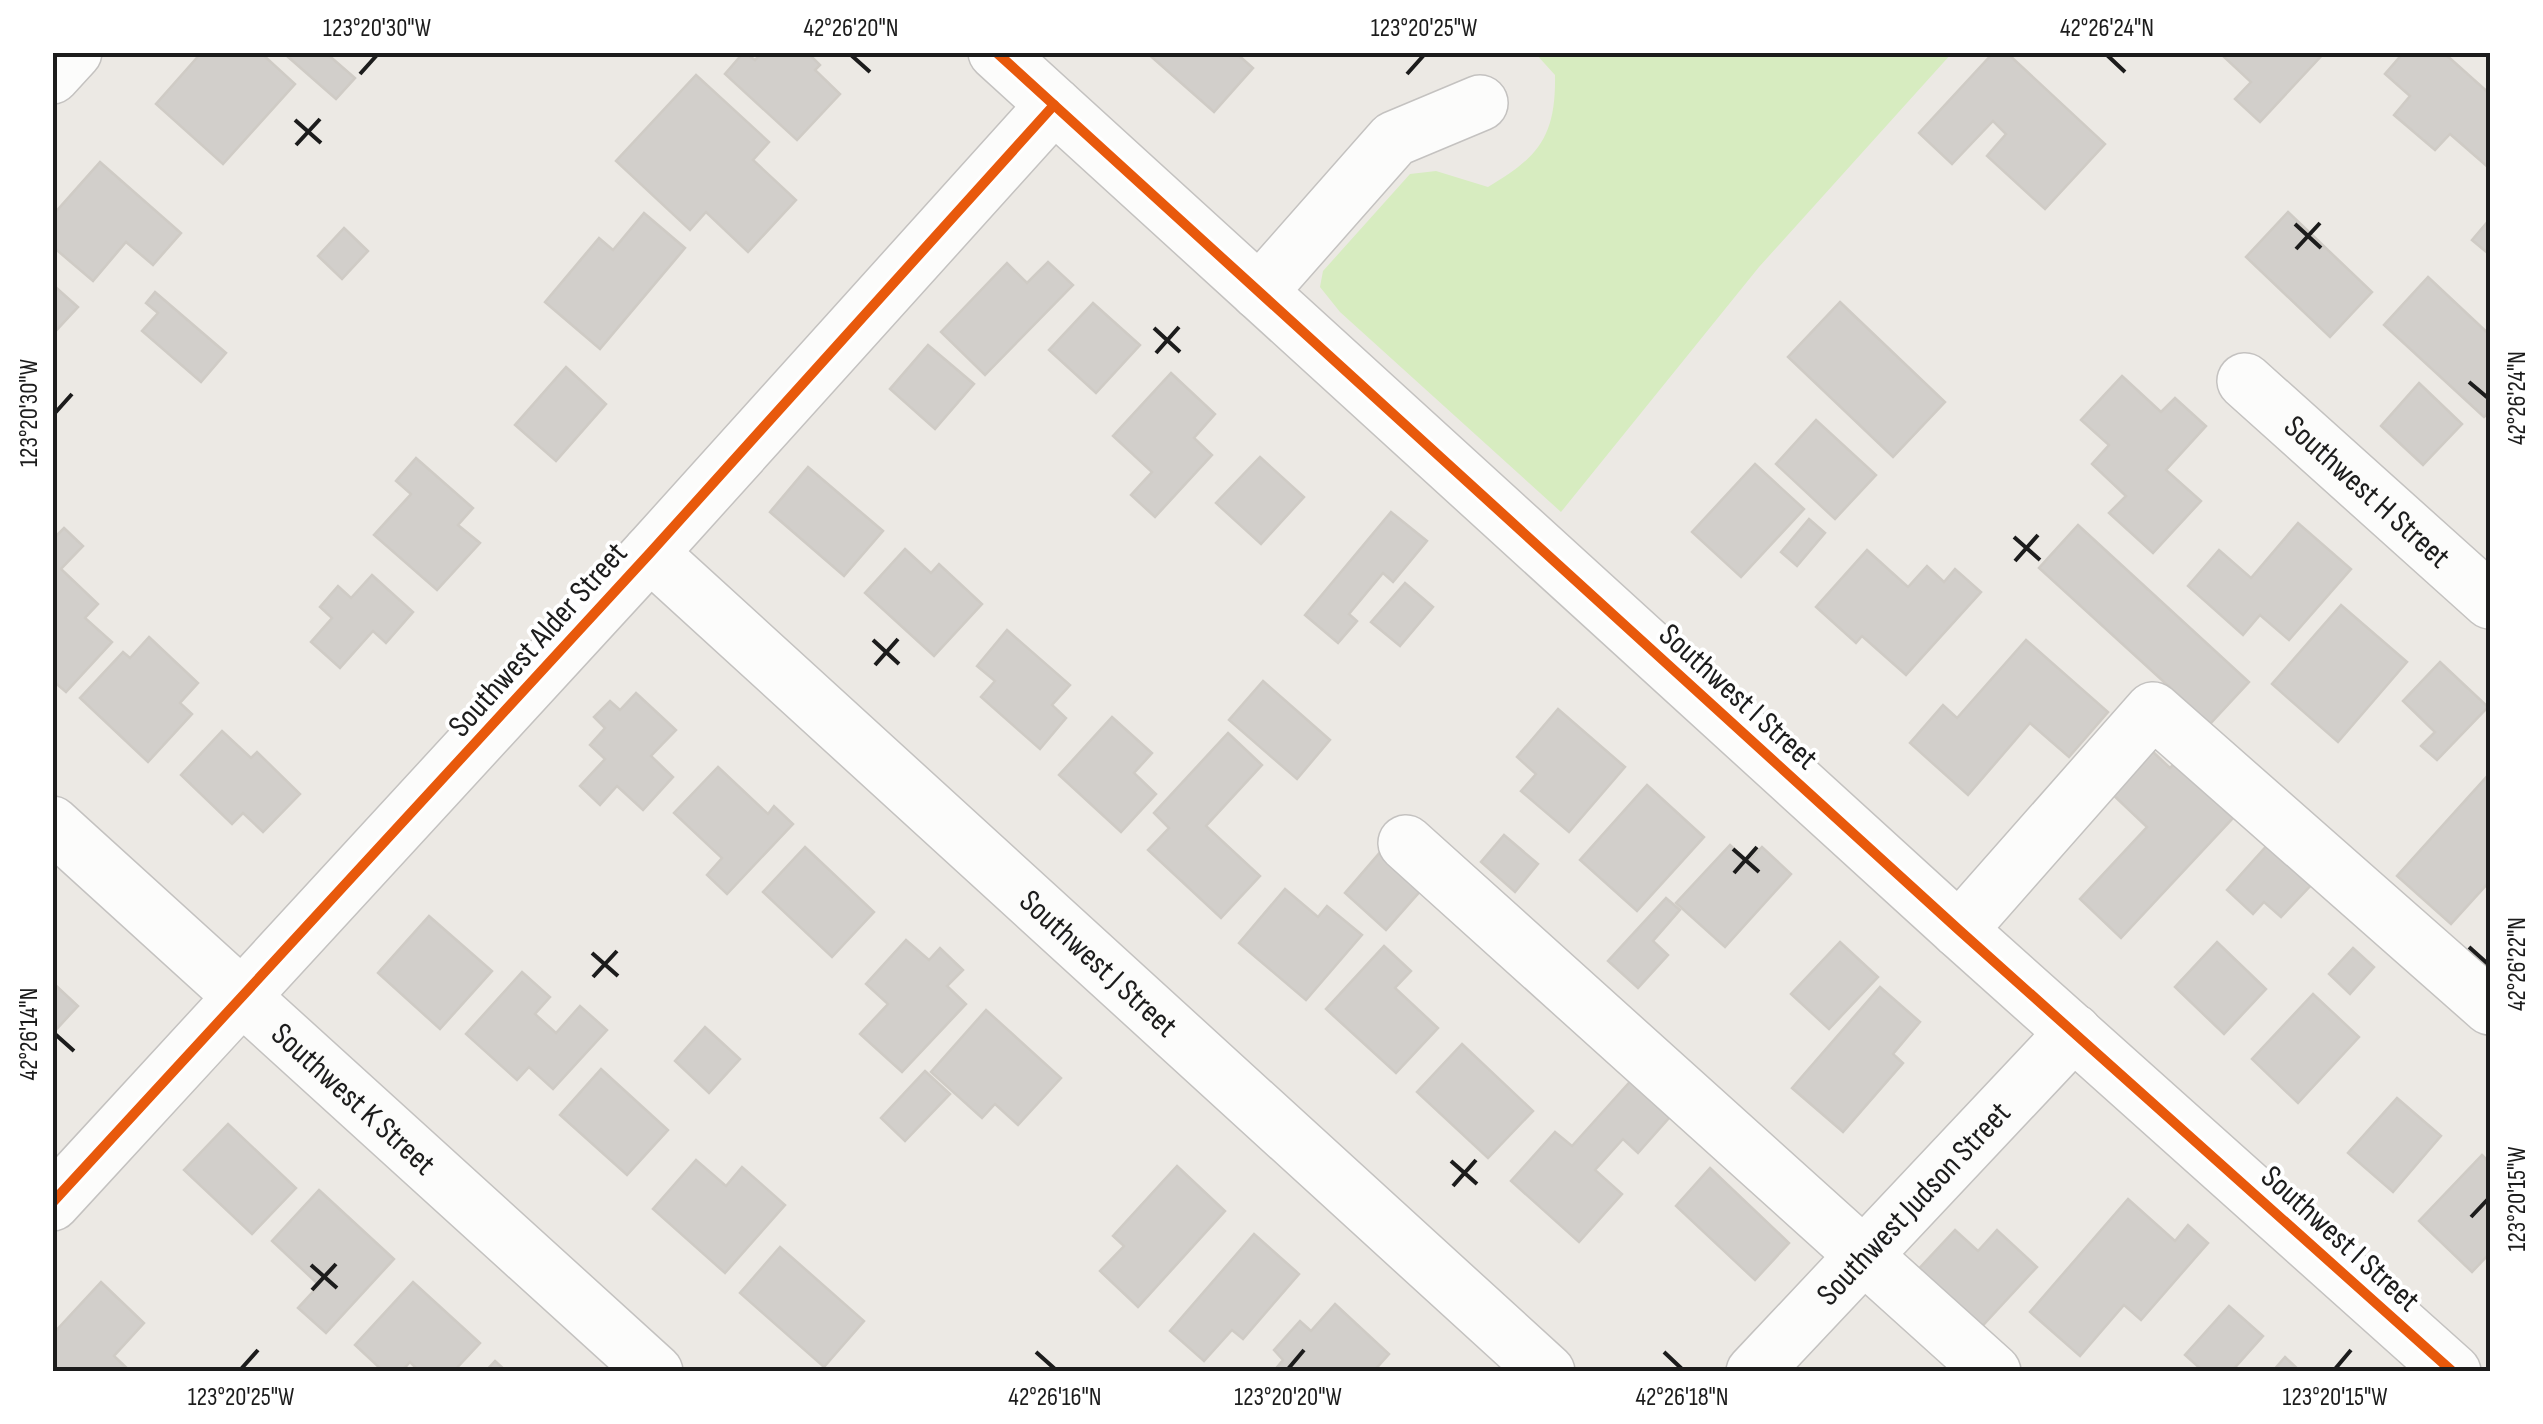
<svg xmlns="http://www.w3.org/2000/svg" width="2543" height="1424" font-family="'Sofia Sans Condensed',sans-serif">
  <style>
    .grass { fill: #d7ecc0 }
    .building { fill: #d2cfcb; stroke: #cfcbc5; stroke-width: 2.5 }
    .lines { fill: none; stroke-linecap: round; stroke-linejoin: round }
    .minor-casing { stroke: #c4c2c0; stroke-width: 58 }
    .minor { stroke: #fcfcfb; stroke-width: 55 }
    .cycleway-casing { stroke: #fff; stroke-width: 16 }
    .cycleway { stroke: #e8590c; stroke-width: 10 }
    .ticks { fill: none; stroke: #1c1c1c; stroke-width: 4 }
    .labels { text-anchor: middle; stroke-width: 8; stroke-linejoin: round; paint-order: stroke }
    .street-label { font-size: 32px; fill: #1c1c1c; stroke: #fff }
    .neatline { fill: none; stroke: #1c1c1c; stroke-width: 4 }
    .ticks-label { font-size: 25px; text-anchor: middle; fill: #1c1c1c }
  </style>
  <rect width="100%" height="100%" fill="#ece9e4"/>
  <path class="grass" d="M1535,53h417l-193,214 -198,245 -221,-200 -20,-25 3,-16 87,-97 26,-3 52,16c51,-30 68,-51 67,-112z"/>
  <g class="building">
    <path d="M202,52h58l35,32 -72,80 -67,-60z"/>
    <path d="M290,52h35l30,26 -19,21 -49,-43z"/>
    <path d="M744,52l11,8 8,-8h44l13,13 -5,5 25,24 -43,46 -72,-66z"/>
    <path d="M1146,52h89l18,16 -39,44z"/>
    <path d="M1994,52h12l99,92 -60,65 -58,-53 19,-22 -13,-13 -41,43 -33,-31z"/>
    <path d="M2227,52h98l-65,70 -25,-23 16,-17 -28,-26z"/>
    <path d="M2404,52h39l47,42 -1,74 -39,-34 -15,16 -41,-35 16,-19 -25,-22z"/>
    <path d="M696,75l73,67 -16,18 43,40 -48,52 -42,-40 -16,18 -74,-69z"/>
    <path d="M100,162l81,71 -28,32 -27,-23 -33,39 -41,-35v-30z"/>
    <path d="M2288,212l84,80 -42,45 -84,-80z"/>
    <path d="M644,213l41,35 -85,101 -55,-47 54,-64 14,12z"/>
    <path d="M2490,219v36l-18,-15z"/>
    <path d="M344,228l24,23 -26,28 -24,-23z"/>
    <path d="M1048,262l25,23 -88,90 -44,-43 66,-69 20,20z"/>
    <path d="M2428,277l62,58v76l-6,6 -100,-92z"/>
    <path d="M52,284l26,23 -26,28z"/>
    <path d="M155,292l71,61 -25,29 -59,-51 16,-18 -12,-10z"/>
    <path d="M1840,302l105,100 -52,55 -105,-100z"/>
    <path d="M1093,303l47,42 -44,48 -47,-43z"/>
    <path d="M928,345l46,39 -39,45 -45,-40z"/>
    <path d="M566,367l40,37 -50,57 -41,-36z"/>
    <path d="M1171,373l44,41 -21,24 18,17 -57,62 -24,-22 21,-23 -39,-36z"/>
    <path d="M2122,376l39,36 14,-14 31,28 -40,44 35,31 -48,52 -44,-40 17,-17 -34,-32 17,-19 -28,-25z"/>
    <path d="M2419,383l43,41 -39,41 -42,-39z"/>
    <path d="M1816,420l60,55 -41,44 -59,-55z"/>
    <path d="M1260,457l44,40 -43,47 -45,-41z"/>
    <path d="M416,458l57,50 -15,17 22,18 -43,47 -63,-55 37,-41 -15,-13z"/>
    <path d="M1755,464l49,45 -63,68 -49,-45z"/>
    <path d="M808,467l75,64 -39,45 -74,-64z"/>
    <path d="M1391,512l36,29 -34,41 -10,-9 -34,41 8,7 -19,22 -33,-28z"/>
    <path d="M1809,519l16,14 -28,33 -16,-14z"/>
    <path d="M2298,523l53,46 -62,71 -29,-25 -17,20 -55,-49 31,-36 32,28z"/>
    <path d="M2078,525l171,157 -39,42 -171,-156z"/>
    <path d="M64,528l19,18 -22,23 37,35 -13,14 27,24 -46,50 -14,-12v-140z"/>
    <path d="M905,549l26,24 8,-9 43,40 -48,52 -69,-63z"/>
    <path d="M1867,550l41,37 19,-21 17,16 11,-13 26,23 -75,83 -44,-39 -6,7 -40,-36z"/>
    <path d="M372,575l41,37 -27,31 -13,-12 -33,37 -29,-26 21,-24 -12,-11 18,-21 13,12z"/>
    <path d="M1405,583l28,24 -33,39 -29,-24z"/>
    <path d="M2341,605l66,57 -69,80 -66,-58z"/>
    <path d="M1007,630l63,55 -18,20 14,13 -26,31 -59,-52 14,-16 -18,-15z"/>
    <path d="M149,637l49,46 -18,20 12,11 -44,48 -68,-64 43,-46 7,6z"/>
    <path d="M2026,640l82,72 -39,45 -39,-34 -62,72 -58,-52 33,-38 14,13z"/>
    <path d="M2440,662l48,45 -51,53 -16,-14 14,-14 -32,-31z"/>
    <path d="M1263,681l67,59 -33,39 -68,-59z"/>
    <path d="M636,693l40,37 -25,26 22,21 -30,33 -26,-24 -17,19 -20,-19 25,-27 -15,-14 15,-17 -11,-11 16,-16 10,9z"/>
    <path d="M1558,709l67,58 -56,65 -48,-41 15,-17 -19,-17z"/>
    <path d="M1112,717l40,36 -18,20 22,21 -35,38 -62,-57z"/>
    <path d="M222,731l29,27 6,-6 43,42 -37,38 -20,-19 -11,11 -51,-49z"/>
    <path d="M1228,733l34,32 -56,61 54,50 -39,42 -73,-68 21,-22 -15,-15z"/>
    <path d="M2150,749l20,19 5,-5 58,55 -112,120 -41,-39 67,-72 -37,-35z"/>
    <path d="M718,767l50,47 6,-8 19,18 -66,70 -20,-19 15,-17 -48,-45z"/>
    <path d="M2490,773v108l-39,43 -54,-48z"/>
    <path d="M1647,785l57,52 -67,74 -57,-51z"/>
    <path d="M1504,835l34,29 -23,28 -34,-30z"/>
    <path d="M2270,842l44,40 -33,35 -17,-15 -11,12 -26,-24z"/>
    <path d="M1388,843l42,37 -44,50 -41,-37z"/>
    <path d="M1730,845l18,17 14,-15 29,27 -66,73 -49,-44z"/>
    <path d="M805,847l69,65 -42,45 -69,-65z"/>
    <path d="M1285,889l33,28 9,-11 35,29 -56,65 -67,-57z"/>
    <path d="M1666,898l14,12 -27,31 15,14 -30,33 -30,-27z"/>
    <path d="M429,916l63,55 -52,58 -62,-56z"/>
    <path d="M906,940l23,20 11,-12 23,22 -16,16 19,18 -64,68 -42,-38 28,-30 -22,-20z"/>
    <path d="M1840,942l38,35 -49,52 -38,-35z"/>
    <path d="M2217,942l49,47 -42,45 -49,-47z"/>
    <path d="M1384,946l27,25 -16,17 43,40 -42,45 -70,-64z"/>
    <path d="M2353,948l21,19 -24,27 -21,-20z"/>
    <path d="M522,972l28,25 -15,17 21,19 24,-27 27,24 -54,59 -24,-22 -12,13 -51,-46z"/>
    <path d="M52,982l26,24 -26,28z"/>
    <path d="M1880,987l40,35 -27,32 10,9 -60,69 -51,-44z"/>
    <path d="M2313,994l46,43 -61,66 -46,-44z"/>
    <path d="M986,1010l75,68 -43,47 -23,-21 -13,14 -51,-46z"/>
    <path d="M705,1027l35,32 -31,34 -34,-32z"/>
    <path d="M1462,1044l71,67 -45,47 -71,-66z"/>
    <path d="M601,1069l67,61 -41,45 -67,-60z"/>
    <path d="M925,1071l25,23 -45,47 -24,-23z"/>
    <path d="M1636,1075l40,35 -38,43 -15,-14 -28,31 27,24 -43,48 -68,-61 44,-49 17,14z"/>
    <path d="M2397,1098l44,38 -48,56 -45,-39z"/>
    <path d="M228,1124l68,64 -44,46 -68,-64z"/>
    <path d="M2482,1155l8,8v90l-18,19 -53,-51z"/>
    <path d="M696,1160l30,26 16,-19 43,38 -60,68 -72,-64z"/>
    <path d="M1177,1166l48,45 -87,96 -38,-36 24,-25 -11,-10z"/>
    <path d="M1710,1168l79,75 -34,37 -79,-74z"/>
    <path d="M319,1190l75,69 -68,74 -28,-25 21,-23 -47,-44z"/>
    <path d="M2128,1199l47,42 13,-16 20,18 -67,77 -17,-15 -44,51 -50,-44z"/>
    <path d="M1955,1230l23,21 19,-21 40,37 -62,67 -63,-58z"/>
    <path d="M1254,1234l45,40 -56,65 -11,-9 -28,31 -34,-30z"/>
    <path d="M780,1247l84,74 -40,46 -84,-74z"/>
    <path d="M101,1282l43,41 -30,33 17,16h-72l-7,-7v-30z"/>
    <path d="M413,1282l67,61 -27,29h-33l-10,-10 -9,10h-17l-29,-27z"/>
    <path d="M1335,1304l54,50 -16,18h-100l10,-12 -9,-10 26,-29 11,10z"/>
    <path d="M2229,1306l34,30 -32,36h-27l-19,-17z"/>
    <path d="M2285,1357l16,15h-29z"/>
    <path d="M495,1361l12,11h-22z"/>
  </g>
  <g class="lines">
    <defs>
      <g id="minor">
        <path d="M996,52l963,878 494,442"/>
        <path d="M52,76l22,-24"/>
        <path d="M1259,292l135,-153 86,-36"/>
        <path id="s1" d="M2245,381l245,220"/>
        <path id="s2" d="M650,553l897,819"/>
        <path id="s3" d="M52,824l603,548"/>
        <path d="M1406,843l587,529"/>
        <path d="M1959,930l194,-220 337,297"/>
        <path d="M52,1203l598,-650 404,-448"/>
        <path id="s4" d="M1754,1372l320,-340"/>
      </g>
    </defs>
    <use href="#minor" class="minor-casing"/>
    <use href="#minor" class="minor"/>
    <defs>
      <g id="cycleway">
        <path d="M996,52l963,878 494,442"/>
        <path d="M52,1203l598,-650 404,-448"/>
      </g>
    </defs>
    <use href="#cycleway" class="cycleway-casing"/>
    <use href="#cycleway" class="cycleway"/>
  </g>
  <path class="ticks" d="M851,55l19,17M2107,55l18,17M360,74l17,-19M1407,74l17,-19M295,120l26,23M296,145l24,-26M2295,224l26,24M2296,249l24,-26M1154,328l26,24M1156,353l23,-26M2469,382l19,16M55,413l17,-19M2014,537l26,23M2015,561l23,-26M873,640l26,24M875,665l23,-26M1733,849l26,23M1734,873l23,-26M2469,947l19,17M592,953l26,23M593,977l24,-26M55,1034l19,17M1451,1161l26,23M1453,1186l23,-26M2471,1217l17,-18M311,1265l26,23M312,1290l24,-26M1036,1352l19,17M1664,1352l18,17M241,1369l17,-19M1288,1369l16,-19M2335,1369l16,-19"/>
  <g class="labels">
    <g class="street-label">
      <text dy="11" stroke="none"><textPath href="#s1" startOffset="165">Southwest H Street</textPath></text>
      <text transform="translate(537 639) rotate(-48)" y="11">Southwest Alder Street</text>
      <text transform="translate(1739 696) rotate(42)" y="11">Southwest I Street</text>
      <text dy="11" stroke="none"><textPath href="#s2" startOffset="608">Southwest J Street</textPath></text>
      <text dy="11" stroke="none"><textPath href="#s3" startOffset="408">Southwest K Street</textPath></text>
      <text dy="11" stroke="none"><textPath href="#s4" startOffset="232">Southwest Judson Street</textPath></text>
      <text transform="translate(2341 1238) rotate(42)" y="11">Southwest I Street</text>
    </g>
  </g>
  <rect width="2543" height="1424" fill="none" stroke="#ffffff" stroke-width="110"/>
  <rect x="55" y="55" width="2433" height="1314" class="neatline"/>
  <g class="ticks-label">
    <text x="377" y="36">123°20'30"W</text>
    <text x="851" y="36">42°26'20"N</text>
    <text x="1424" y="36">123°20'25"W</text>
    <text x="2107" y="36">42°26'24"N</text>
    <text transform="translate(2516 398) rotate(-90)" y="9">42°26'24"N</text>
    <text transform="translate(28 413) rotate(-90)" y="9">123°20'30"W</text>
    <text transform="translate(2516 964) rotate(-90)" y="9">42°26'22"N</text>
    <text transform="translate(28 1034) rotate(-90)" y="9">42°26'14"N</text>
    <text transform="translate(2516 1199) rotate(-90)" y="9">123°20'15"W</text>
    <text x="241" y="1405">123°20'25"W</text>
    <text x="1055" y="1405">42°26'16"N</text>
    <text x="1288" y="1405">123°20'20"W</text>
    <text x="1682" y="1405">42°26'18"N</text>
    <text x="2335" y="1405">123°20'15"W</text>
  </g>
</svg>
